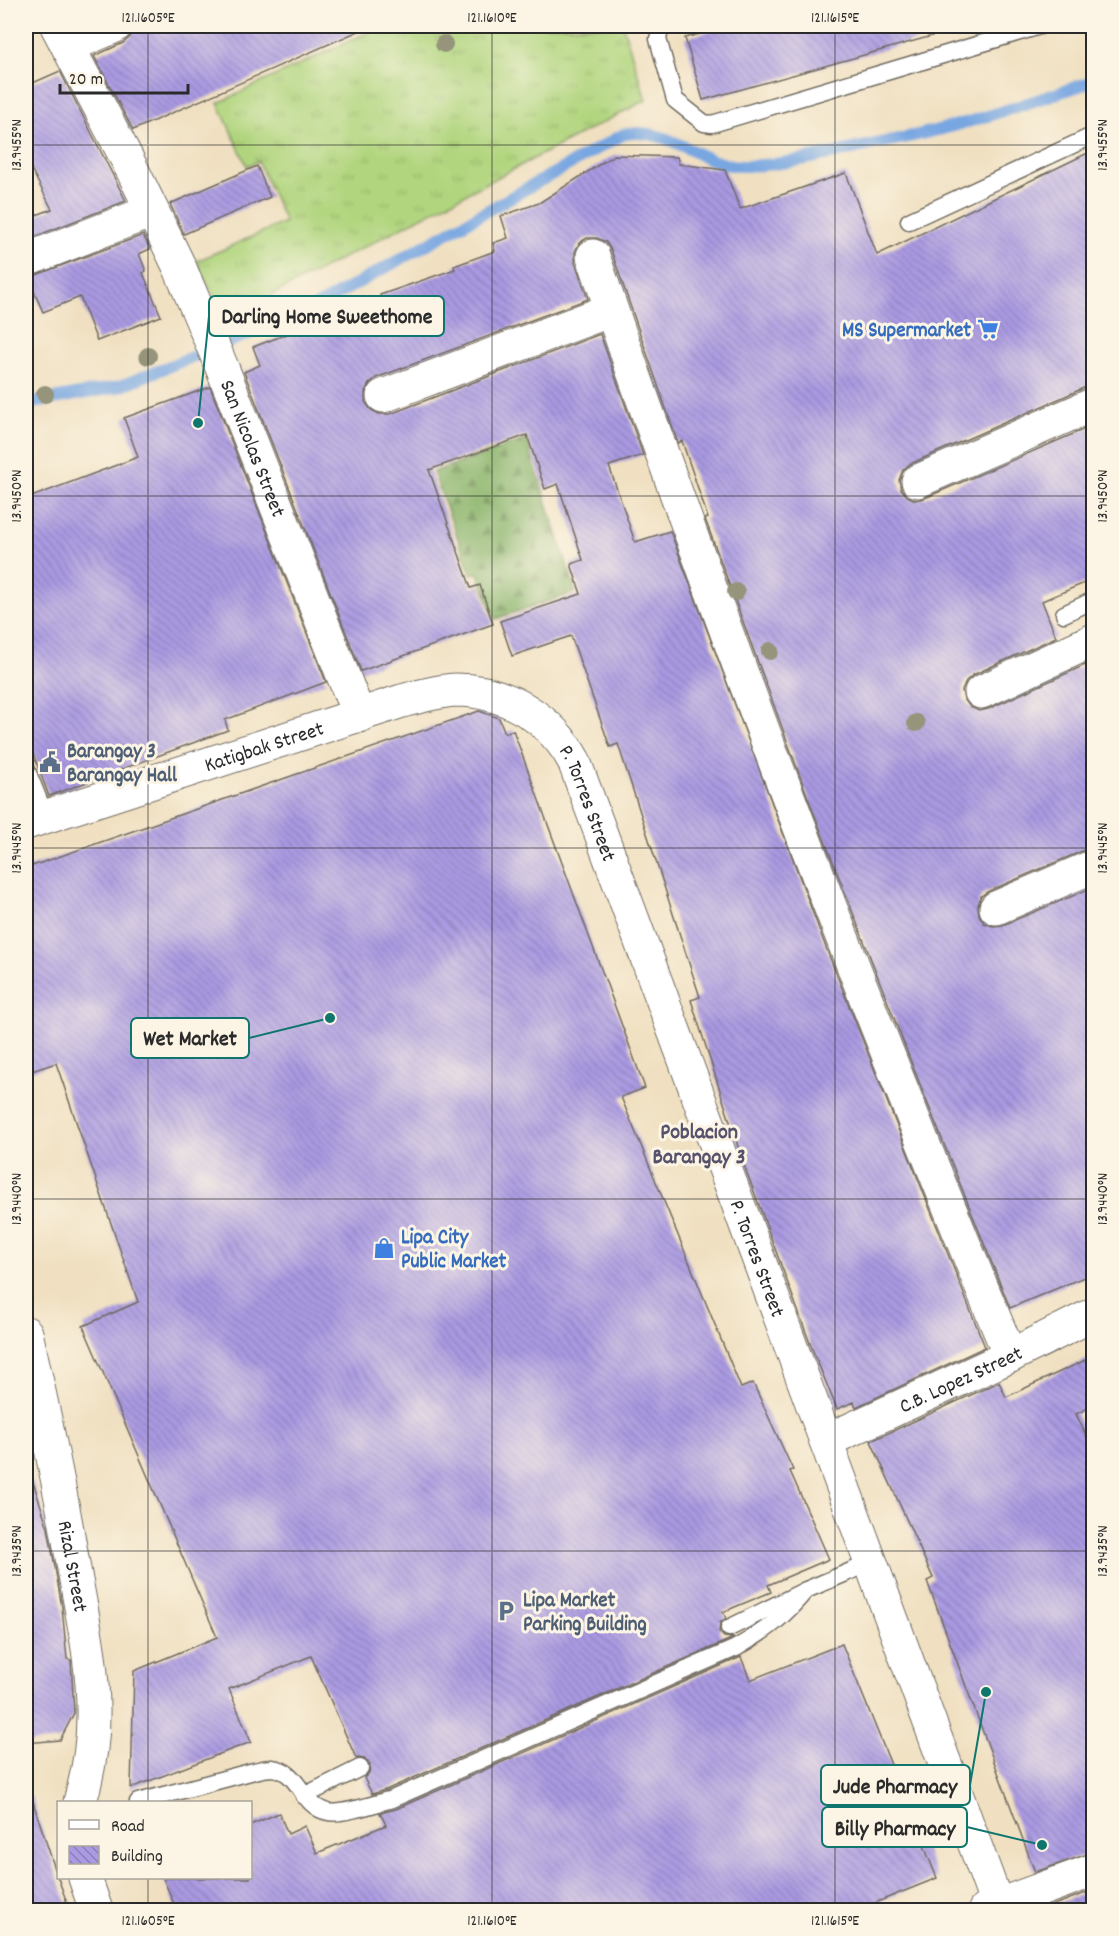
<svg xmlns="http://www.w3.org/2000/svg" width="1119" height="1936" font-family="Dekko,sans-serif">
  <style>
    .grass { fill: url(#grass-tufts); stroke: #6e8054; stroke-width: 1.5 }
    .forest { fill: url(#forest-firs); stroke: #5c704c; stroke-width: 1.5 }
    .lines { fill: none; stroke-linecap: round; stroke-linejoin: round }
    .stream { stroke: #77a6e1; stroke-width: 12 }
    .building { fill: url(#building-back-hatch) }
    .service-casing { stroke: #706a60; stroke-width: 19 }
    .minor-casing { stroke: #706a60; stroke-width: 35 }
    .tertiary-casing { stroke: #706a60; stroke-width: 35 }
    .service { stroke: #fff; stroke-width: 16 }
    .minor { stroke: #fff; stroke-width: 33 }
    .tertiary { stroke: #fff; stroke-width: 33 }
    .tree { fill: #96947a }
    .ticks { fill: none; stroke: #2b2b2b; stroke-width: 1.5; stroke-opacity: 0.45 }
    .labels { text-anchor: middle; stroke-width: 6; stroke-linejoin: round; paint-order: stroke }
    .shop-label { font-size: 21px; font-weight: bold; fill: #366cbe; stroke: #fcf5e5; text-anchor: end }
    .street-label { font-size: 21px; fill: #2b2b2b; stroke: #fcf5e5 }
    .service-label { font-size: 21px; font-weight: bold; fill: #4e5e75; stroke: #fcf5e5; text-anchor: start }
    .neighbourhood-label { font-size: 22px; font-weight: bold; fill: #57526b; stroke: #fcf5e5 }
    .leader { fill: none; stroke: #0f766e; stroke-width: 2 }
    .callout-dot { fill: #0f766e; stroke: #fcf5e5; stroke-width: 2 }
    .callout { fill: #fcf5e5; stroke: #0f766e; stroke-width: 2 }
    .callout-label { font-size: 22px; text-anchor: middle; font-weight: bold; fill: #2b2b2b }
    .neatline { fill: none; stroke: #2b2b2b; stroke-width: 2 }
    .ticks-label { font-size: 15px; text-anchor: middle; fill: #2b2b2b }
  </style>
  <defs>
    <pattern id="grass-tufts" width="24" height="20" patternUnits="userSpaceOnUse" patternTransform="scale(1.5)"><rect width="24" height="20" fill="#b1d57e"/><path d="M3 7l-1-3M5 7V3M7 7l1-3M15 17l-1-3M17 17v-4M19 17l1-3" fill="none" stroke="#98b76d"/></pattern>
    <pattern id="forest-firs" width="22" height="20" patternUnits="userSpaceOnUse" patternTransform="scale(1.5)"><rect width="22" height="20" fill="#8cb66d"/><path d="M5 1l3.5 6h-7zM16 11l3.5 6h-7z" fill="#73945a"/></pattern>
    <pattern id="building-back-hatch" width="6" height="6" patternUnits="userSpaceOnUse" patternTransform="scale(1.5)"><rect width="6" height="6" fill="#aa9ae3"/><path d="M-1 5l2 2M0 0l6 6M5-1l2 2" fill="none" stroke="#8b7eb8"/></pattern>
  </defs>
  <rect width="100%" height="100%" fill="#fcf5e5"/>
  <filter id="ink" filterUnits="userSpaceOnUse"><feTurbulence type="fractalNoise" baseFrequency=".0167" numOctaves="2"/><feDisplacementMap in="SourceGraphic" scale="12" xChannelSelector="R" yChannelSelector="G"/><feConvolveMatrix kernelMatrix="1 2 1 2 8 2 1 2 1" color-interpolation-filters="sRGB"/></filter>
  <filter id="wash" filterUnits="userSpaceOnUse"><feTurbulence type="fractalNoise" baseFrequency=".008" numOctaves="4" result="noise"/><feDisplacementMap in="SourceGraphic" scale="24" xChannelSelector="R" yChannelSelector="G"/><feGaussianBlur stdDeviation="1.35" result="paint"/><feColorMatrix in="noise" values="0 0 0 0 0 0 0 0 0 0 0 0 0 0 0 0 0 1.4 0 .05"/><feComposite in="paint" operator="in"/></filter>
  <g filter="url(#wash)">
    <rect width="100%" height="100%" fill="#f0e0c1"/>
    <path class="grass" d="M381,26h242l23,74 -422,220 -27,-59 88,-39 -27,-61 -11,5 -29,-63z"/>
    <path class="forest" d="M526,439l50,153 -81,27 -17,-46 -7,1 -38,-102z"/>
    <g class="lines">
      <path class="stream" d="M26,404l92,-17 197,-80 309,-173c50,-8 74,33 121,32 41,-1 81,-11 121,-20 27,-6 54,-11 80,-18 50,-13 99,-31 148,-47"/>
    </g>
    <g id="blocks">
      <g class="building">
        <path d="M138,26h232l-237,104 -39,-74 29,-13 7,-6 4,-10z"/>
        <path d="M729,26h201l2,10 -229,64 -18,-62z"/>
        <path d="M60,71l66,130 -100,39v-21l26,-10 -26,-50v-73z"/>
        <path d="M1094,150v236l-8,1 -176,77 -7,6 -4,10 2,9 6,7 8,4 10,-2 169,-73v154l-52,22 14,36 -83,38 -7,6 -4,9 2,9 6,8 9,4 9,-2 106,-48v187l-7,1 -98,42 -8,5 -3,9 1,10 5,8 9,3 10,-1 91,-38v386l-84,35 -93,-231 -107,-274 -102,-276 -3,-8 3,-1 -26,-77 -4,2 -67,-193 -5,-8 -9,-4h-10l-8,5 -4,9v10l13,37 -212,79 -7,6 -4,8v10l6,8 8,4h11l210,-80 43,121 -34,11 26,76 35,-11 158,422 157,394 -129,60 -2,-5 -17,7 -26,-63 -68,-184 -52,-162 9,-3 -82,-253 -8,3 -39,-111 -59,20 -12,-35 81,-27 -10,-30 12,-4 -25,-76 -13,5 -18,-54 -98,35 42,118 9,-3 13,39 -132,47 -117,-299 16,-7 -7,-18 68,-26 61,-20 -2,-6 75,-26 -1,-3 41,-15 -2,-8 15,-5 -7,-22 38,-13 75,-48 63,2 2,7 46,6 15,39 106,-36 31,82z"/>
        <path d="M257,166l13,31 -86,37 -14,-30z"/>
        <path d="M143,235l7,14 -11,5 7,17 -3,2 18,43 -64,25 -17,-44 -37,15 -15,-34z"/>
        <path d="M210,387l116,295 -101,38 3,10 -179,66 -23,-61v-236l112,-42 -14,-39z"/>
        <path d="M479,711l20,7 6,15 8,-3 132,358 -24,9 120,291 12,-5 40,87 -3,1 39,88 -61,26 3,7 -48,20 3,6 -6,5 -1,9 5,5 9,1 -2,1 -343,150 -16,5 -8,-16 5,-5 1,-9 -5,-5 -9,-1 -45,-102 -82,33 22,53 -120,46 3,-117 83,-34 -134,-311 55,-24 -82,-239 -30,10v-205z"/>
        <path d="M1094,1356v49l-18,9 18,38v400l-59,20 -108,-291 6,-3 -62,-137 128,-59 7,15z"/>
        <path d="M33,1482l15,46 14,79 5,52 4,1 3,53 -14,27 -34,3v-260z"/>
        <path d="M842,1644l95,234 -82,33h-678l-14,-33h87v-53l29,-12 9,21 17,-8 12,27 69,-28 -6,-12 16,-4 345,-152 9,23z"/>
        <path d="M31,1796l27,82 12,33h-44v-114z"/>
        <path d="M1094,1890v21h-45l-1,-4z"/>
      </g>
    </g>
  </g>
  <g filter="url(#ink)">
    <use href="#blocks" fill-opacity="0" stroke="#706a60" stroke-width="1.5"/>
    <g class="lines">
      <defs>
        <g id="service">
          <path d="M661,26l-3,13 17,61 29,23 8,1 328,-98"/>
          <path d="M909,221l185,-86"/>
          <path d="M1064,614l30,-14"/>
          <path d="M26,768l19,47"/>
          <path d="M729,1628l77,-38 64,-27"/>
          <path d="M304,1796l56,-28"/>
          <path d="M138,1802l116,-31c5,-1 12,-3 18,-3 28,2 29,39 56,44 14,3 49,-9 64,-13l344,-151c31,-18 47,-30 70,-58"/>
        </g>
        <g id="minor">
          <path id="s1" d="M57,26l70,133 52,107 44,104 136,346"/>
          <path d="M69,46l46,-20"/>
          <path d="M593,256c127,371 267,738 417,1100"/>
          <path d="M26,260l126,-49"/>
          <path d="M383,396l228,-86"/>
          <path d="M918,481l176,-77"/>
          <path d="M981,692l113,-52"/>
          <path id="s2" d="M26,823l376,-122c18,-5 36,-10 54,-11 49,0 95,28 118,71l252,680"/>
          <path d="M996,908l98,-42"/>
          <path id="s3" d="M26,1333c17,75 33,149 46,225 9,52 22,106 21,159 0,29 -5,57 -13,85"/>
          <path d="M85,1878l11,32"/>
          <path d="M985,1910l109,-40"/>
        </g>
        <g id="tertiary">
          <path id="s4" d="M999,1910l-173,-469 184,-85 84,-42"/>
        </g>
      </defs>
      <use href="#service" class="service-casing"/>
      <use href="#minor" class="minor-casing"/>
      <use href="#tertiary" class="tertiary-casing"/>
      <use href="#service" class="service"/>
      <use href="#minor" class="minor"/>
      <use href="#tertiary" class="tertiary"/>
    </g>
    <g class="tree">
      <circle cx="444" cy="44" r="9"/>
      <circle cx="148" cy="356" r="9"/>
      <circle cx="45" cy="394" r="9"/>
      <circle cx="736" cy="592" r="9"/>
      <circle cx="770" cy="651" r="9"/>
      <circle cx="916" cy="723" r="9"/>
    </g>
  </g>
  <path class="ticks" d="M148,26v1776M492,26v1884M835,26v1884M26,145h1068M26,496h1068M26,848h1068M26,1199h1068M26,1551h1068M148,1878v32M26,1903h1068"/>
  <defs>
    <symbol id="supermarket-bare" viewBox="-9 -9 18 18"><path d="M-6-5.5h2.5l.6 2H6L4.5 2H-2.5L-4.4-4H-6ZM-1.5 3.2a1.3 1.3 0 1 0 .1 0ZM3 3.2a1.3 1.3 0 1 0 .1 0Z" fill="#3f7fe0" stroke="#fcf5e5" stroke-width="2.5" paint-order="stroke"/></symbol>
    <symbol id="civic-bare" viewBox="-9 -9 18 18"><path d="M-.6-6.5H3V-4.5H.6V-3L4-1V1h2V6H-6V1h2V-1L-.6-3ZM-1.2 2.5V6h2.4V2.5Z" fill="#5c6f8a" stroke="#fcf5e5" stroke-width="2.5" paint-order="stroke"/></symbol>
    <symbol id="shop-bare" viewBox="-9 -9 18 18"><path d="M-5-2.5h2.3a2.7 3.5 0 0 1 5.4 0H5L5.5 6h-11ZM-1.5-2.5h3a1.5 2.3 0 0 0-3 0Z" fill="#3f7fe0" stroke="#fcf5e5" stroke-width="2.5" paint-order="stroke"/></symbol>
    <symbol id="parking-bare" viewBox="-9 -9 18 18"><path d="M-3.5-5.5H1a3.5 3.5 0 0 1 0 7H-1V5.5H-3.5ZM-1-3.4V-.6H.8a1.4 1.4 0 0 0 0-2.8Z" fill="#5c6f8a" stroke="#fcf5e5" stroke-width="2.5" paint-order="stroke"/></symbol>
  </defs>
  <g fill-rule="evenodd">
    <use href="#supermarket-bare" x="973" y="314" width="30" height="30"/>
    <use href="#civic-bare" x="35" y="747" width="30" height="30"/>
    <use href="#shop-bare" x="369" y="1233" width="30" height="30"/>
    <use href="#parking-bare" x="491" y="1596" width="30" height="30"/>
  </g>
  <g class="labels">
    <g class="shop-label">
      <text x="971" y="336">MS Supermarket</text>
      <text x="401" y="1243" text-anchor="start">Lipa City<tspan x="401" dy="24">Public Market</tspan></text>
    </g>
    <g class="street-label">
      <text dy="7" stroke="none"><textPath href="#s1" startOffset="466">San Nicolas Street</textPath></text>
      <text dy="7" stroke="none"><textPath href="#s2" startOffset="250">Katigbak Street</textPath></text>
      <text dy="7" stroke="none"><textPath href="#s2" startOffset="639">P. Torres Street</textPath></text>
      <text dy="7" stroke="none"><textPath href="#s2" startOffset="1125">P. Torres Street</textPath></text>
      <text dy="7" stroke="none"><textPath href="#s4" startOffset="648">C.B. Lopez Street</textPath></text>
      <text dy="7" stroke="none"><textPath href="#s3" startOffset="238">Rizal Street</textPath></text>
    </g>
    <g class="service-label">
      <text x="67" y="757">Barangay 3<tspan x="67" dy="24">Barangay Hall</tspan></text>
      <text x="523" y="1606">Lipa Market<tspan x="523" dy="24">Parking Building</tspan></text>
    </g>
    <g class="neighbourhood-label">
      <text x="699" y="1138">Poblacion<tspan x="699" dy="25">Barangay 3</tspan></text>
    </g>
  </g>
  <path class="leader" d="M198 423L209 316M330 1018L249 1038M986 1692L970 1785M1042 1845L967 1827"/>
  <g class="callout-dot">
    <circle cx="198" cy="423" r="6"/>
    <circle cx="330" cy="1018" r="6"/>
    <circle cx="986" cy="1692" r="6"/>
    <circle cx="1042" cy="1845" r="6"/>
  </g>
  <g class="callout">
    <rect x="209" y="296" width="235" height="40" rx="6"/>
    <rect x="131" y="1018" width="118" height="40" rx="6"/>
    <rect x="821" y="1765" width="149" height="40" rx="6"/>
    <rect x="822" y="1807" width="145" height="40" rx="6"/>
  </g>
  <g class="callout-label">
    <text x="327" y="323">Darling Home Sweethome</text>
    <text x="190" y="1045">Wet Market</text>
    <text x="895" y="1793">Jude Pharmacy</text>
    <text x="895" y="1835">Billy Pharmacy</text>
  </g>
  <rect width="1119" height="1936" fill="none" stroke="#fcf5e5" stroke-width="66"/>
  <rect x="57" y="1801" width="195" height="78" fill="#fcf5e5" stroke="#a8a49b" stroke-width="1.5"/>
  <rect x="69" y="1820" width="30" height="9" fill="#ffffff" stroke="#a8a49b" stroke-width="1.5"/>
  <text x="111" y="1831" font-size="18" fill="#2b2b2b">Road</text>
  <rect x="69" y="1846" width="30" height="18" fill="url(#building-back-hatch)" stroke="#a8a49b" stroke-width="1.5"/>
  <text x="111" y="1861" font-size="18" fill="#2b2b2b">Building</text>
  <path d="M60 84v9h128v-9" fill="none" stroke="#2b2b2b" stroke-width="3"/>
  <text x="69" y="84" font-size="18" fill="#2b2b2b" stroke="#fcf5e5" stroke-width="4.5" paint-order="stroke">20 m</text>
  <rect x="33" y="33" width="1053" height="1870" class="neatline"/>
  <g class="ticks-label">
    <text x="148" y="22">121.1605°E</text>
    <text x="492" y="22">121.1610°E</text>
    <text x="835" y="22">121.1615°E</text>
    <text transform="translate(16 145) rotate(-90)" y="5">13.9455°N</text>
    <text transform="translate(1102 145) rotate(-90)" y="5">13.9455°N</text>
    <text transform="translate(16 496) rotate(-90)" y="5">13.9450°N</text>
    <text transform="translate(1102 496) rotate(-90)" y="5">13.9450°N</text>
    <text transform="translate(16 848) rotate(-90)" y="5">13.9445°N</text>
    <text transform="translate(1102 848) rotate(-90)" y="5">13.9445°N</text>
    <text transform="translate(16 1199) rotate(-90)" y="5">13.9440°N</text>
    <text transform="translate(1102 1199) rotate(-90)" y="5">13.9440°N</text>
    <text transform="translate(16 1551) rotate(-90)" y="5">13.9435°N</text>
    <text transform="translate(1102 1551) rotate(-90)" y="5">13.9435°N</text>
    <text x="148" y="1925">121.1605°E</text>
    <text x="492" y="1925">121.1610°E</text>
    <text x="835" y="1925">121.1615°E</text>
  </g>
</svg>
